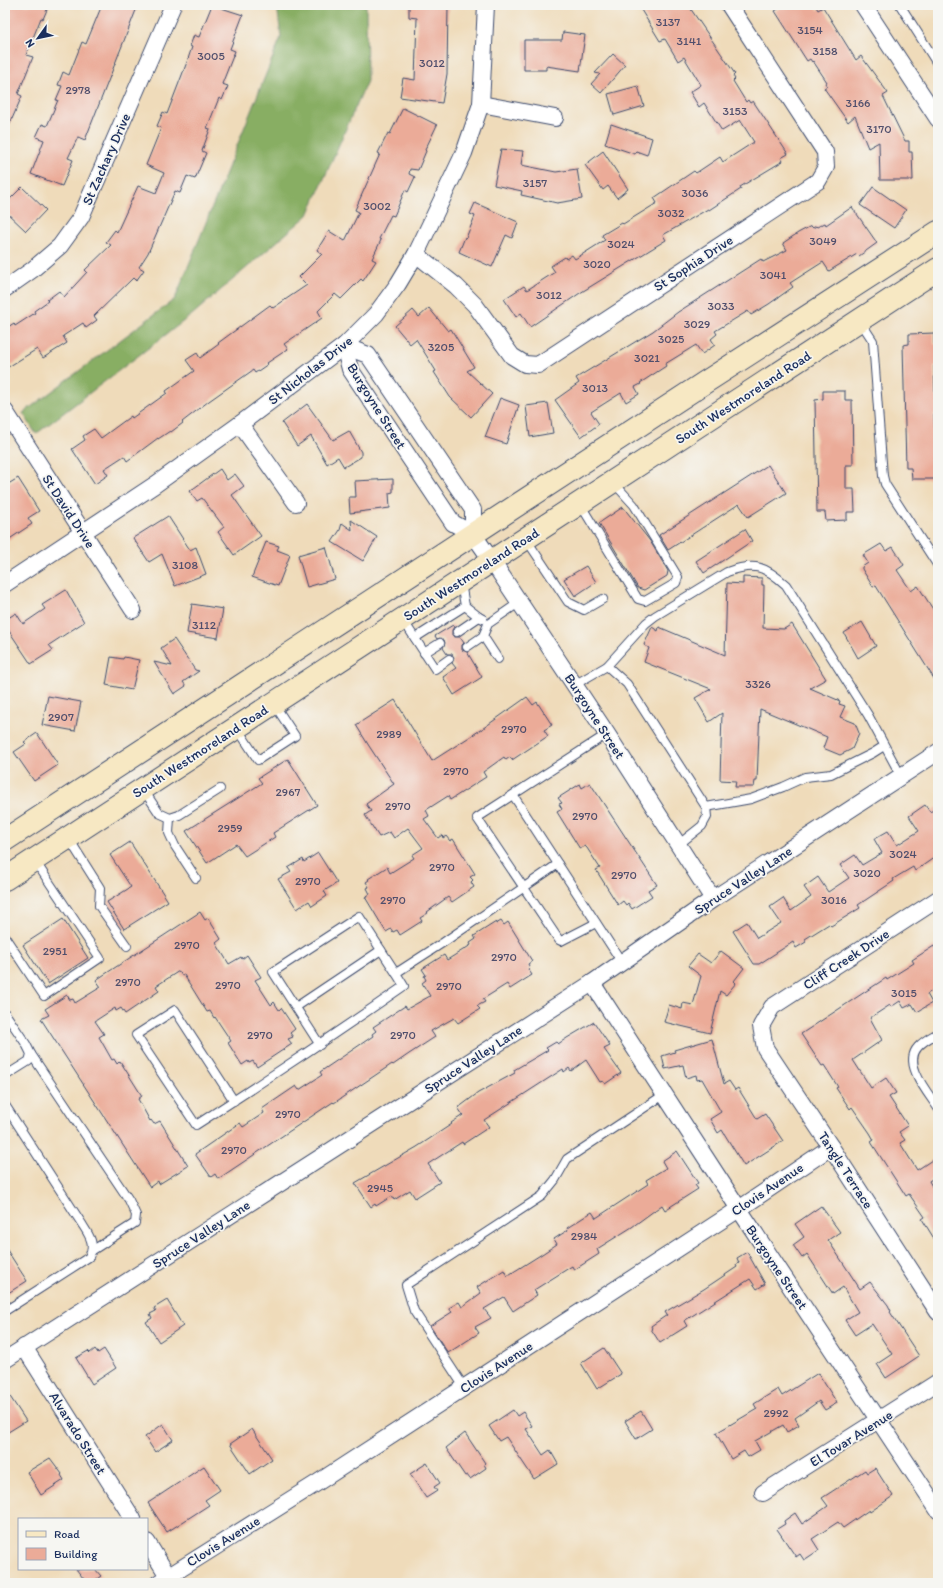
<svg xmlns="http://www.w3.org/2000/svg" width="943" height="1588" font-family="Itim,sans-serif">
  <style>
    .forest { fill: #88ae63; stroke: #526e60 }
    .building { fill: #ebab98 }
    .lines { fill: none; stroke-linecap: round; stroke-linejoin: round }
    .service-casing { stroke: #3b496c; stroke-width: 10 }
    .minor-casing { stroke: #3b496c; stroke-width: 18 }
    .secondary-casing { stroke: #3b496c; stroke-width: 24 }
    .service { stroke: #fff; stroke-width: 8 }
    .minor { stroke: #fff; stroke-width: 16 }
    .secondary { stroke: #f7e8c3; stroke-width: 22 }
    .labels { text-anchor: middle; stroke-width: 3.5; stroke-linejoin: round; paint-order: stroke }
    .number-label { font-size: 12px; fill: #4f4e6c }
    .street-label { font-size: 14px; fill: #1b2f5e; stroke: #f6f6f2 }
  </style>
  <rect width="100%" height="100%" fill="#f6f6f2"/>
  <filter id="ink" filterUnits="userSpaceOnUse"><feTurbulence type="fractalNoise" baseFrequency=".025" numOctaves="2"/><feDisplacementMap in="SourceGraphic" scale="8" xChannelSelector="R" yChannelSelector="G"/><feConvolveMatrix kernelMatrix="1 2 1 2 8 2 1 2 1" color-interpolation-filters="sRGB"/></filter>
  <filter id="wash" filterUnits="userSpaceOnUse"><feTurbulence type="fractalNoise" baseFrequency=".012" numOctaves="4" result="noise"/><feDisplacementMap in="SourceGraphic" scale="16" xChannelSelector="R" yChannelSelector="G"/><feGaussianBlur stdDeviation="0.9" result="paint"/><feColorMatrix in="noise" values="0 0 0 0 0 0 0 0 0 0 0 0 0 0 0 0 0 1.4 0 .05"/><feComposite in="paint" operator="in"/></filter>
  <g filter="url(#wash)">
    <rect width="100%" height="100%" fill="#efdbba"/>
    <path class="forest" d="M277,5h89l1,76 -59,134 -115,99 -157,120 -13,-21 152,-114 106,-262z"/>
    <g id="blocks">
      <g class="building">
        <path d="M10,5h39l-6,14 -2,-1 -15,37 7,2 -15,37 4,2 -17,39v-116z"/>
        <path d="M102,5h36l-53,135 -7,-3 -10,21 5,2 -11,26 -31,-12 13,-34 -8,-3 6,-13 5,2 11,-26h-2l6,-14 -4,-1 5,-13 6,3 13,-33 4,2z"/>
        <path d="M212,5l31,10 -13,34 5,2 -13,33 6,2 -6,14 -3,-2 -12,30 3,1 -8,22 4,2 -11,26 -8,-3 -7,17 -5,-2 -27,62 -9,14 5,3 -8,11 -3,-3 -39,38 3,4 -11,8 -3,-5 -20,13 4,7 -24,15 -6,-9 -32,20v-40l9,-6 1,3 20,-13 -1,-2 14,-10 -1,-1 12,-9 5,6 23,-25 -2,-2 26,-25 -5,-3 9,-12 2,2 21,-46 18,7 8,-20 -18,-8 15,-37 -4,-2 6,-14 4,2 20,-52 5,-15 -2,-1 4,-11 5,2z"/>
        <path d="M409,5h39l-1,69 -5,29 -42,-6 3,-19 12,2 2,-62 -8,-1z"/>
        <path d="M638,5h50l47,69 -2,2 2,3 -2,2 13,21 2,-2 2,3 3,-2 35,53 -7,4 2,3 -43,26 1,2 -32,21 -1,-1 -45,26 3,5 -86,53 -50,34 -9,-14 -5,4 -12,-18 20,-13 3,4 28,-18 -4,-6 14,-9 1,2 6,-4 3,4 30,-19 -3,-5 20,-12 1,1 34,-21 -3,-5 40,-27 2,2 24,-16 3,5 31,-20 -14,-22 -18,11 -18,-28 -5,4 -9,-15 11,-7 -17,-28 -6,4 -13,-22 -5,2z"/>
        <path d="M784,5h31l3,5 5,-3 33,53 5,-4 27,37 -5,3 22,45h4v11h3l1,28h-33l-1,-38 -11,6 -13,-32 -7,6 -24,-34 3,-2 -2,-3 2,-1 -14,-21 -1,1 -2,-3 -3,2 -32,-50z"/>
        <path d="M563,32l22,3 -5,36 -34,-5v4h-22v-30h38z"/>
        <path d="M613,54l12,11 -24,28 -10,-9 9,-10 -5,-1z"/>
        <path d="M638,86l6,20 -30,9 -6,-21z"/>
        <path d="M403,108l34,17 -12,25 1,1 -8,19 -8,-1 -1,5 6,3 -7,15 -3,-2 -11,26 -3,-1 -12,24 2,1 -9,19 4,2 -13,20 -2,-2 -20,20 -6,-5 -17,17 4,7 -38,26 4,5 -21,14 1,1 -13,9 -2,-3 -44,31 -27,21 1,1 -12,9 -1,-1 -12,8v-1l-31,23 -3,-5 -20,13 4,6 -13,9 -23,-35 13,-9 -2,-4 11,-7 7,9 30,-22 1,2 35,-25 -1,-2 28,-20 -8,-11 11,-7 3,5 19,-14 -1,-1 52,-38 3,3 34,-23 -8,-8 23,-23 -5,-4 12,-19 16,10 14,-29 -4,-2 25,-56 -2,-1 10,-20 2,1z"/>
        <path d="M611,124l41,14 -5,17 -11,-4 -1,3 -30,-10z"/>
        <path d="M501,149l22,2 -2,14 35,7 21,-3 5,30 -25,4 -36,-8 1,-4 -28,-6z"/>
        <path d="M603,151l25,38 -11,9 -9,-12 -5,4 -18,-25z"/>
        <path d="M22,187l24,23 -20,21 -21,-20v-7z"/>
        <path d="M873,187l33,23 -12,18 -34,-23z"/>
        <path d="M475,203l43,19 -6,16 -6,-3 -14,32 -33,-15 6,-15 1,1 9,-22 -5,-2z"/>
        <path d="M852,207l25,36 -18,13 -2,-2 -28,17 -6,-9 -33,21 3,4 -24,17 -18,11 -3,-4 -33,20 2,3 -6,5 4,6 -13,9 -6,-9 -31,19 1,2 -26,17 1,1 -6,3 4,7 -13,8 -5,-9 -30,19 8,12 -18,13 -26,-37 24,-17 -3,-5 77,-47 25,-19 83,-53 2,3 24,-12 -4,-7 15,-10 13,-7 2,2 3,-2 1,1 8,-4 1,2z"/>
        <path d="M429,308l19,23 3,-2 23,38 -7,4 25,23 -21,23 -21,-20 -16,-25 2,-1 -20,-32 -6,5 -15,-18 18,-16 6,7z"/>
        <path d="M934,333v11h4v22h-4l1,30h3v18h-4l1,31h3l-1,34h-25l-1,-11h-5l-3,-123 6,-1v-10z"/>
        <path d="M823,391h22v9h7l1,65h-7v24h8l1,23h-8v8l-21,1 -1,-9h-8l-2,-112 8,-1z"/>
        <path d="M500,398l19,7 -13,39 -21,-7z"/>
        <path d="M548,403l5,30 -23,4 -4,-31z"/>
        <path d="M307,404l26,36 16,-9 12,21v5l-17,10 -6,-10 -11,7 -16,-28 -14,10 -15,-23z"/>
        <path d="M768,465l18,28 -38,24 -9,-13 -71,46 -9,-15z"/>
        <path d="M220,469l7,11 8,-6 9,12 -12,9 29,41 -27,19 -16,-23 6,-5 -22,-29 -5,3 -7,-10z"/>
        <path d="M18,478l21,33 -11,7 4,6 -27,18v-56z"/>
        <path d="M393,479v13l-4,1 1,15 -40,5 -1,-16h7l-1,-16z"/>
        <path d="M623,507l27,34 18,30 -1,5 -23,14 -6,-2 -39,-65z"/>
        <path d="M168,516l22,34 6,-3 10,27 -31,12 -13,-32 -13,8 -16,-24z"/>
        <path d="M351,520l26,17 -14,24 -31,-19 8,-12 2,-7 10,7z"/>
        <path d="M745,529l7,12 -48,32 -8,-12z"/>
        <path d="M266,542l13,4 -2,4 13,5 -12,31 -26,-9z"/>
        <path d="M881,544l5,7 7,-4 11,18 -7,5 14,21 7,-5 20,31v68l-62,-99 -3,1 -11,-18v-2l6,-4 -5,-8z"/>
        <path d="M326,547l9,32 -28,8 -9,-32z"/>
        <path d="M586,566l10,16 -21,14 -11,-17z"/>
        <path d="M743,577l19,1v7h2l-1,43 21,1 8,-5 34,55 -16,9 30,13 -1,3 6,2 -5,11 15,6 4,10 -7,16 -12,6 -17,-7 4,-11 -67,-28 -3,72h-2l-1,6h-19l1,-6 -16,-1 2,-67 -13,9 -14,-24 16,-9 -67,-27 5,-14 -5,-3 8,-18 6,4 1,-4 66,28 2,-72 16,1z"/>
        <path d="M66,590l18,32 -35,23 4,5 -22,14 -26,-39v-5l11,-7 7,11 22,-15 -3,-4z"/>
        <path d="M192,604l31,5 -5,29 -31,-5z"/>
        <path d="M862,622l14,24 -18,12 -14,-25z"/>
        <path d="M453,625l1,2 -2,3v5l3,2h5l4,6 -2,2v5l5,2 15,25 -28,18 -11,-18 13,-9 -4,-5 2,-5 -2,-4h-5l-4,-6 2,-5 -1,-3 -4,-2 -3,1 -2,-3z"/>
        <path d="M174,639l21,31 4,1 -16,11 3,4 -12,8 -20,-32 18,4 -11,-18z"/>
        <path d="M111,657l12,2 1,-2 15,3 -7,30 -26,-5z"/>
        <path d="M48,696l33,6 -6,29 -33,-6z"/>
        <path d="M527,697l6,8 4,-3 15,23 -8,5 4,6 -36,24 -2,-3 -4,3 -2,-3 -21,15 3,5 -36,23 -2,-4 -22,14 3,6 -5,3 14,19 4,-3 1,3 3,-2 4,5 3,-2 22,35 -5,3 3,3 -2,2 3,5 -22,15 -4,-5 -21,15 1,1 -8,5 2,3 -22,14 -3,-5 -4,2 -2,-3 -5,3 -21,-35 5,-3 -3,-6 2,-1 -3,-5 3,-2 -1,-1 19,-12 3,6 24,-15 -2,-3 11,-7 -15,-20 -14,10 -4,-6 -11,5 -14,-22 6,-4 -5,-7 28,-20 -25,-38 -13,-21 39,-25 37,61 50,-32z"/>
        <path d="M37,733l21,32 -24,16 -20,-29 12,-8 -2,-2z"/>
        <path d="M288,759l29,46 -44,28 2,4 -30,19 -9,-12 -29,19 -21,-32 76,-48 -4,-5z"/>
        <path d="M590,783l67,102 -9,5 4,6 -20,13 -4,-6 -2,2 -3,-4 -5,4 -22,-35 4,-2 -13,-20 -2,-2 -5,3 -23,-37 5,-3 -3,-5 3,-1 -4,-5 22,-14 2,4z"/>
        <path d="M925,805l5,7 8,-5v48l-23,16 -2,-4 -20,12 1,2 -36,24 2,3 -29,18 -2,-2 -24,15 1,3 -10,6 -3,-6 -34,22h-5l-21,-33 14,-9 10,16 24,-15 -11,-16 13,-9 8,13 20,-14 -7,-10 14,-10 10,15 21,-14 -9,-13 15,-10 7,10 20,-12 -8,-14 14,-8 9,14 22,-14 -10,-15z"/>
        <path d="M130,842l38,59 -44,28 -17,-27 24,-15 -21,-32z"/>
        <path d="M318,853l19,30 -13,8 3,5 -15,10 -3,-5 -12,8 -19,-30 13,-7 -3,-4 15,-9 1,3z"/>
        <path d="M200,912l5,8 3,-2 13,21 -5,4 13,21 12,-7 1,2 5,-4 14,22 -6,3 16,25 3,-3 5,8 2,-2 14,21 -5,4 3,4 -5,2 4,5 -35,23 -4,-6 -4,2 -1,-2 -6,4 -14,-22 3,-2 -16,-24 -1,1 -4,-7 -3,1 -23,-37 -2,1 -3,-5 -23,15 3,5 -34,23 -4,-6 -5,3 -1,-3 -20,13 9,13 -5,3 13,23 2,-1 3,5 3,-3 22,35 -4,3 12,22 1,-1 3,4 6,-3 28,45 -29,18 -1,-3 -8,6 -109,-168 8,-4 -4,-6 22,-14 3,5 3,-1 2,4 26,-16 -5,-7z"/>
        <path d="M63,919l25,39 -40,26 -25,-39z"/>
        <path d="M501,921l3,4 4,-3 24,39 -4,3 2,4 -2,1 4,6 -22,14 -3,-5 -24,15 2,3 -8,4 3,3 -22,14 -4,-5 -23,13 4,6 -26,17 -16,11 -1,-1 -58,39 -1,-1 -115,77 -3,-5 -4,3 -16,-23 45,-31 3,4 21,-14 -2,-4 34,-23 3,4 23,-15 -2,-3 53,-36 -1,-2 4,-3 -3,-4 32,-21 2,3 23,-13 -8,-13 4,-3 -2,-4 2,-1 -4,-6 22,-14 3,5 24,-15 -1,-2 6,-4 -2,-3 22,-14v2z"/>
        <path d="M934,946l4,6v35l-11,7 5,9 -15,9 -5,-8 -8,4 -4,-7 -9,6 -1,-2 -20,13 12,22 -29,20 18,28 15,-10 10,15 -7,4 19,29 -9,6 6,8 -5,3 17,27 21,-14v19l-9,6 9,16v48l-16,-26 3,-2 -16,-23 -3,2 -35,-54 3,-2 -4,-7 -18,-26 -2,2 -14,-21 2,-1 -14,-22 -2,1 -21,-32 85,-56 1,2 27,-17 -2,-3z"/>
        <path d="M721,951l23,17 -10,13 2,2 -10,12 -6,-4 -10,42 -46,-11 5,-17 13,4 1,-6 10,2 8,-29 -13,-10 10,-12 13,9z"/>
        <path d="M594,1022l16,24 -6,3 17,24 -16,11 -2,-3 -3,1 -14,-22 -15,11 -2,-3 -5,4 -1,-3 -79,51 5,7 -26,17 -1,-2 -34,22 12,18 -25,16 -5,-8 -16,10 -2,-4 -16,10 -1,-2 -4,3 -16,-24 62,-36 35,-23 -1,-1 12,-8 -5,-7 20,-15 37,-20 -1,-3 34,-20 -2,-2 10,-6 2,2 9,-6z"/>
        <path d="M712,1039l12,45 5,-3 6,9 3,-2 19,31 8,-5 18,27 -39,25 -22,-36 -4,3 -8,-14 11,-7 -19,-33 -5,1 -1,-5 -10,3 -3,-13 -18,4 -3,-13 13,-4 -1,-2z"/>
        <path d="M677,1151l21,32 -3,2 3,4 -33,21 -3,-5 -30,22 -35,22 2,5 -25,16 -2,-4 -38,24 3,5 -24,16 -9,-14 -20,12 7,9 -16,9 4,6 -31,20 -18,-27 22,-14 -3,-4 10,-6 3,5 19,-14 -4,-6 27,-17 3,6 35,-22 15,-10 -3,-5 14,-9 -1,-2 25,-16 4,6 52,-34 -2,-4 20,-12 -4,-7z"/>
        <path d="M821,1206l19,26 -12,8 19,29 13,20 10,-7 18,23 3,6 -1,1 29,44 -33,22 -9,-14 15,-10 -20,-30 -17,11 -10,-15 13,-8 -15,-25 -10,7 -26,-40 -5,4 -9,-13 11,-8 -9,-13z"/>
        <path d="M5,1247l22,34 -22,14z"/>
        <path d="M747,1252l18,32 -8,5 -7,-10 -66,42 3,5 -27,17 -9,-14 1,-1 -1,-2 16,-11 -2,-3 39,-23 33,-22 -1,-2 3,-2 -2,-5z"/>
        <path d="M167,1300l16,26 -24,16 -13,-20 6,-4 -2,-4 6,-3 -2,-3z"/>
        <path d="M604,1348l17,26 -24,15 -16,-26z"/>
        <path d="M95,1349l3,4 6,-4 12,19 -24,16 -16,-26 12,-7 2,2z"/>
        <path d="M818,1373l19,30 -12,7 -6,-9 -24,17 4,7 -12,7 -4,-7 -28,16 5,9 -12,7 -4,-6 -13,8 -15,-26 41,-24 -3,-5 24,-15 4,7z"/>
        <path d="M5,1389l21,32 -21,13z"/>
        <path d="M513,1410l4,6 6,-4 9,14 -6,3 17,26 7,-5 8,14 -24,15 -28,-42 -7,4 -10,-15z"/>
        <path d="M641,1411l11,18 -16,10 -11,-18z"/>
        <path d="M163,1424l10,16 -18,12 -10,-15z"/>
        <path d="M252,1429l20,30 -22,15 -20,-30z"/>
        <path d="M465,1433l20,30 -1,1 2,4 -16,11 -3,-4 -2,1 -19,-28z"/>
        <path d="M50,1458l12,16 -1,1 3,5 -23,15 -14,-23z"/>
        <path d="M427,1463l13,20 -6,4 3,4 -11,7 -16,-24z"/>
        <path d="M204,1466l16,24 -15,10 4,5 -42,27 -19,-29z"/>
        <path d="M875,1468l18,28 -23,16 -1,-2 -26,18 -5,-6 -26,17 7,11 -15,10 -4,-6 -4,3 -19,-28 8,-5 -1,-3 11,-8 7,11 26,-18 -6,-8 43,-28 2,3z"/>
        <path d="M76,1569h19l6,7 -10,7h-4z"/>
      </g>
    </g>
  </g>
  <g filter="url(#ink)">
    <use href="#blocks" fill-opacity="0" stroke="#3b496c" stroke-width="1"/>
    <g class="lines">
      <defs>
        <g id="service">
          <path d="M900,5l38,60"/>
          <path d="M860,321l13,20 10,135 2,8 53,82"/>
          <path d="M580,504l58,95 7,2 31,-18 2,-6 -44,-72 -21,-23"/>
          <path d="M526,539l42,63 16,8 19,-11"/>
          <path d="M461,583l4,23"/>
          <path d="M403,620l32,49 14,-10"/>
          <path d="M457,632l22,-15 4,2"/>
          <path d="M483,636l15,23"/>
          <path d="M415,638l50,-32 14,11"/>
          <path d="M467,647l16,-11 5,-12 32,-22"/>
          <path d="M424,653l16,-10"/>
          <path d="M607,666l20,18 79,123 1,10 -5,9 -24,19"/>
          <path d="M574,685l33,-19 39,-43 9,-7 72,-44c28,-10 38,-6 59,13l82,130 33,61"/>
          <path d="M237,728l21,32 37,-24 -21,-32"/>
          <path d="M143,789l16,24 11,5 9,-3 41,-26"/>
          <path d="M513,795l45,69"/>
          <path d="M706,807l45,-8 32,-12 22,-10 26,-3 42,-21 11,-7"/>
          <path d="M170,818l-1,15 6,13 21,32"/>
          <path d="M69,839l31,49 -1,18 28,40"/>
          <path d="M596,923l-35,18 -2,-1 -82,-122 130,-84"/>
          <path d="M5,937l39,59 56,-38 -65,-97"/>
          <path d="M296,1007l85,-57"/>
          <path d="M5,1013l21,31 5,10 -2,7 -24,15"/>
          <path d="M938,1033c-7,4 -15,8 -20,14 -16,17 11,47 20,61"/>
          <path d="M320,1045l-47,-73 86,-56 37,57"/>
          <path d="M31,1054l98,146 7,15 -1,8 -42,27"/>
          <path d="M234,1101l-59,-91 -39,25 60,90c70,-45 139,-91 208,-139l-8,-13 48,-31 114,-78 63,97"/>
          <path d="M5,1105l77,119c7,11 14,20 7,33l-84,54"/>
          <path d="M464,1387l-50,-76 -8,-26 136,-89 13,-16 12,-21 98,-65"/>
        </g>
        <g id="minor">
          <path d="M863,5l75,114"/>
          <path d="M481,104l74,14"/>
          <path d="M416,254l40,32 19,19 37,51 13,8 13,1 280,-184 8,-14 -1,-15 -96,-147"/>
          <path d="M5,289l27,-19 28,-24 21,-29 92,-212"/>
          <path d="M344,346l6,23 103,154 20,11 19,27 115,173 106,165"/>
          <path d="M344,346l24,9 105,155v24"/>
          <path d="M5,411l128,199"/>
          <path d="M240,424l56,79"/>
          <path d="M5,584l151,-100 84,-60 104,-78 32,-32 22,-30 18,-30 48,-101 17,-49 5,-99"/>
          <path d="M938,899l-166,108 -11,19 4,22 66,99 107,165"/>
          <path d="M592,983l147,226 199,301"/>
          <path d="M24,1347l109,172"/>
          <path d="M5,1360l587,-377 121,-84 225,-147"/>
          <path d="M763,1493l175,-111"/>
          <path d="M147,1542l21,34"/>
          <path d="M158,1583l159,-100 422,-274 92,-62"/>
        </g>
        <g id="secondary">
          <path d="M5,840l699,-457 234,-151"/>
          <path d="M5,879l933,-610"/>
        </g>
      </defs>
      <use href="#service" class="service-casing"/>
      <use href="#minor" class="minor-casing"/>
      <use href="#secondary" class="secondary-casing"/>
      <use href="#service" class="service"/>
      <use href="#minor" class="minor"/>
      <use href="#secondary" class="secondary"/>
    </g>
  </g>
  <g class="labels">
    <g class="number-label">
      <text x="668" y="26">3137</text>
      <text x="810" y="34">3154</text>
      <text x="689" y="45">3141</text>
      <text x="825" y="55">3158</text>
      <text x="211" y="60">3005</text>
      <text x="432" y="67">3012</text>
      <text x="78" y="94">2978</text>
      <text x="858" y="107">3166</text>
      <text x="735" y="115">3153</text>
      <text x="879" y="133">3170</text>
      <text x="535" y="187">3157</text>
      <text x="695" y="197">3036</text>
      <text x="377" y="210">3002</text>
      <text x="671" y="217">3032</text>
      <text x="823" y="245">3049</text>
      <text x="621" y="248">3024</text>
      <text x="597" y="268">3020</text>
      <text x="773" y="279">3041</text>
      <text x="549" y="299">3012</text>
      <text x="721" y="310">3033</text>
      <text x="697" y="328">3029</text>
      <text x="671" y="343">3025</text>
      <text x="441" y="351">3205</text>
      <text x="647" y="362">3021</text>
      <text x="595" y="392">3013</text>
      <text x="185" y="569">3108</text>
      <text x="204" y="629">3112</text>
      <text x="758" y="688">3326</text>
      <text x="61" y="721">2907</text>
      <text x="514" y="733">2970</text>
      <text x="389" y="738">2989</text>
      <text x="456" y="775">2970</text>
      <text x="288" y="796">2967</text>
      <text x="398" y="810">2970</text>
      <text x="585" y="820">2970</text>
      <text x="230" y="832">2959</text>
      <text x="903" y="858">3024</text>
      <text x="442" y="871">2970</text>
      <text x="867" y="877">3020</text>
      <text x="624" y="879">2970</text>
      <text x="308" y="885">2970</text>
      <text x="393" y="904">2970</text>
      <text x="834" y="904">3016</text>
      <text x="187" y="949">2970</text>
      <text x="55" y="955">2951</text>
      <text x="504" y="961">2970</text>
      <text x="128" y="986">2970</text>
      <text x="228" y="989">2970</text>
      <text x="449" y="990">2970</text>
      <text x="904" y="997">3015</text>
      <text x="260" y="1039">2970</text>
      <text x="403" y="1039">2970</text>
      <text x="288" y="1118">2970</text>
      <text x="234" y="1154">2970</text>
      <text x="380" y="1192">2945</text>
      <text x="584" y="1240">2984</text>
      <text x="776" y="1417">2992</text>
    </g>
    <g class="street-label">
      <text transform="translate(106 159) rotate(-66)" y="5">St Zachary Drive</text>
      <text transform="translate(693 263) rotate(-33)" y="5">St Sophia Drive</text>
      <text transform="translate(310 370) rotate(-38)" y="5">St Nicholas Drive</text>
      <text transform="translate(743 397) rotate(-33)" y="5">South Westmoreland Road</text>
      <text transform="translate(377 406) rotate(58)" y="5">Burgoyne Street</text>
      <text transform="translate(69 511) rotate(57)" y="5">St David Drive</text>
      <text transform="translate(471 574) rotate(-33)" y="5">South Westmoreland Road</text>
      <text transform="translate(595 716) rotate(57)" y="5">Burgoyne Street</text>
      <text transform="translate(200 751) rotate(-33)" y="5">South Westmoreland Road</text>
      <text transform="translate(743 880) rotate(-33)" y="5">Spruce Valley Lane</text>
      <text transform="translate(846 959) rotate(-33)" y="5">Cliff Creek Drive</text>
      <text transform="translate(473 1059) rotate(-33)" y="5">Spruce Valley Lane</text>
      <text transform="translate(846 1170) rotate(57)" y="5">Tangle Terrace</text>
      <text transform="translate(767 1189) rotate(-34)" y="5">Clovis Avenue</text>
      <text transform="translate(201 1234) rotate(-33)" y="5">Spruce Valley Lane</text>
      <text transform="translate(777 1267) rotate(56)" y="5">Burgoyne Street</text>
      <text transform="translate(496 1367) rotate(-33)" y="5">Clovis Avenue</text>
      <text transform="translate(78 1433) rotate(58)" y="5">Alvarado Street</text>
      <text transform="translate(851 1438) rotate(-32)" y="5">El Tovar Avenue</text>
      <text transform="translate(223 1541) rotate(-32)" y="5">Clovis Avenue</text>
    </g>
  </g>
  <rect width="943" height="1588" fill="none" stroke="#f6f6f2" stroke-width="20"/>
  <rect x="18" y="1518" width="130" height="52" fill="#f6f6f2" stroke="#9ea6b7"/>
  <rect x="26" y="1531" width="20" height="6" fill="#f7e8c3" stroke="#9ea6b7"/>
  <text x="54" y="1538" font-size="12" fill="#1b2f5e">Road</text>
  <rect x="26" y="1548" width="20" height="12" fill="#ebab98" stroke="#9ea6b7"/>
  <text x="54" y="1558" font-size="12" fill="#1b2f5e">Building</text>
  <g transform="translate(38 38) rotate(237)" stroke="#f6f6f2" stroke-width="3" paint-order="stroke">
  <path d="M0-3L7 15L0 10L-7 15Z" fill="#1b2f5e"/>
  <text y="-6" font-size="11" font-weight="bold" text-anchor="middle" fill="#1b2f5e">N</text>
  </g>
</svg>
